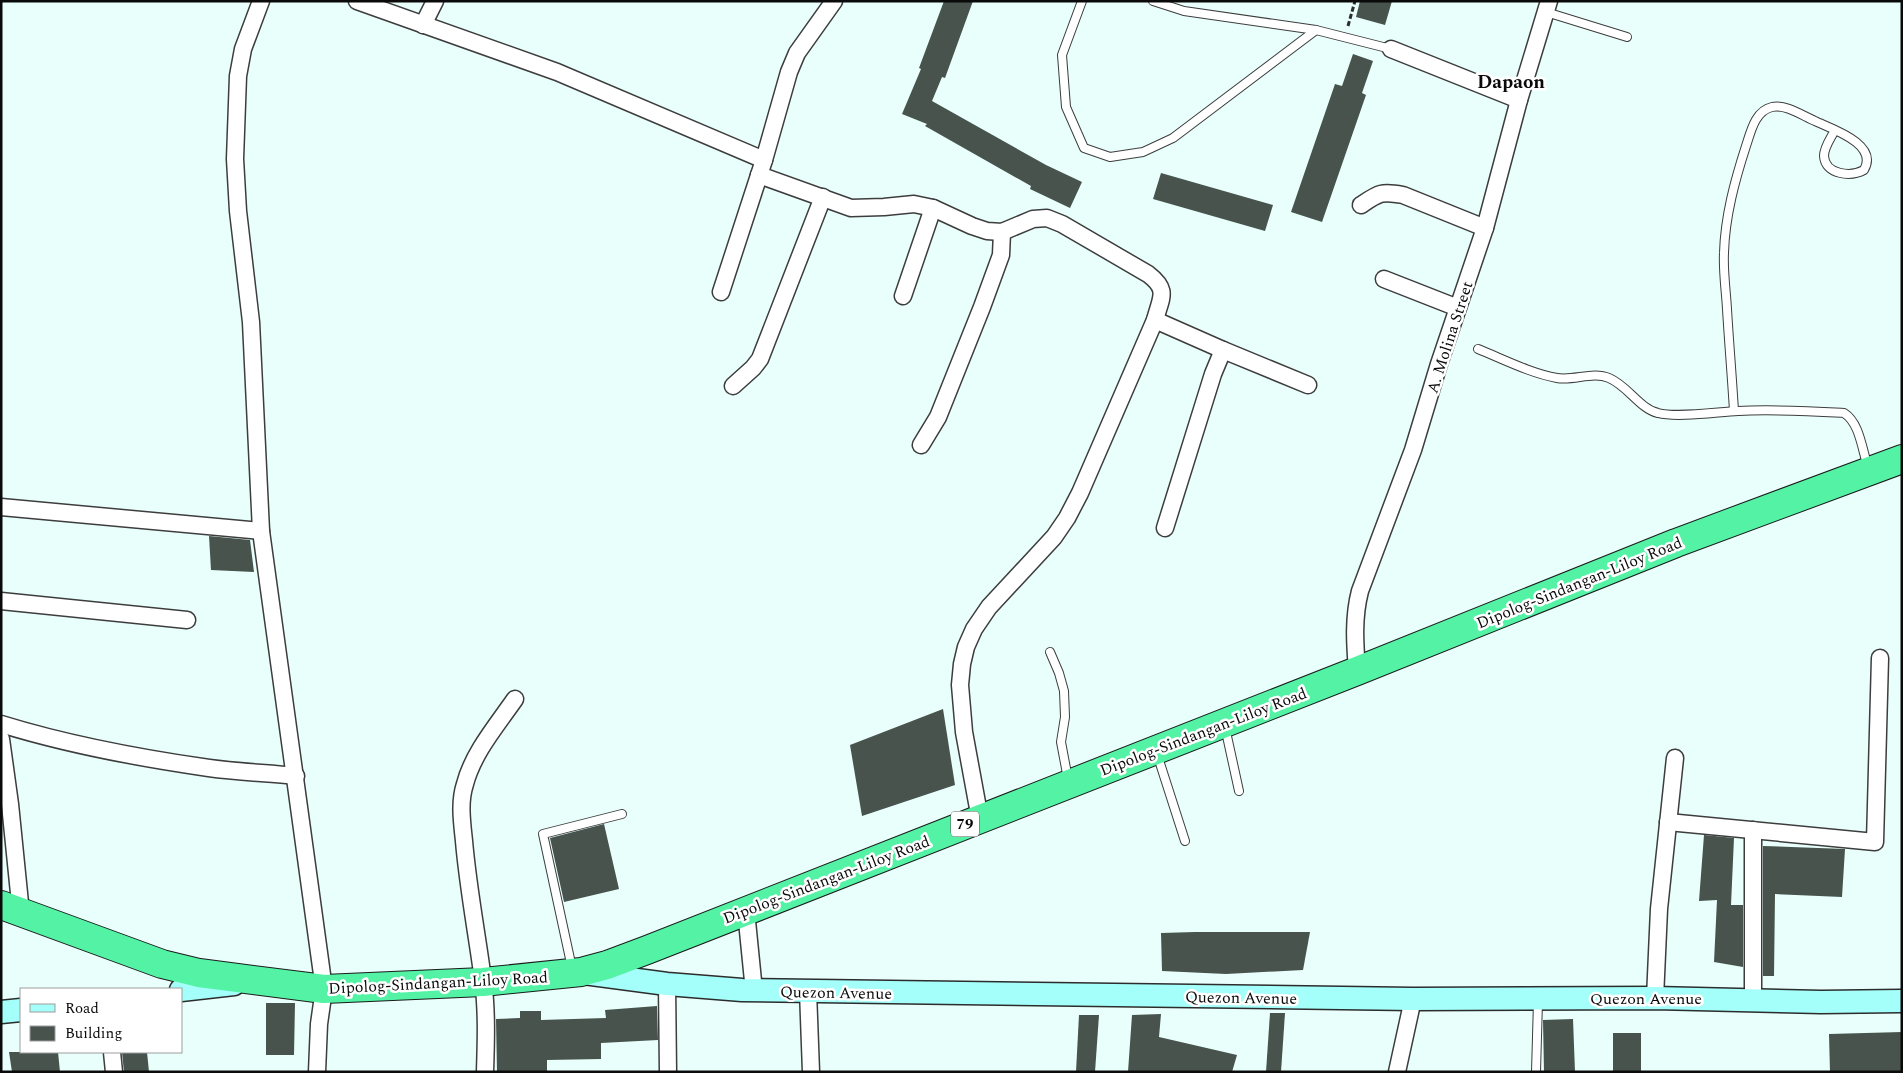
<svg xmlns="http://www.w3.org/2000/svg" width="1903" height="1073" font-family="Spectral,serif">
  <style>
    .building { fill: #47534c }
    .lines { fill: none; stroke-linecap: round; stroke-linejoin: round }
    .lane-casing { stroke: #3d3d3d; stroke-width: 10 }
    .street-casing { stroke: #3d3d3d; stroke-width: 19 }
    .secondary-casing { stroke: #2c2c2c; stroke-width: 25 }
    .highway-casing { stroke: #1b1b1b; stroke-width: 30 }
    .path { stroke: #2c2c2c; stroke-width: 3; stroke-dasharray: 5 2.5; stroke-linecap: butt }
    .lane { stroke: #fff; stroke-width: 8 }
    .street { stroke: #fff; stroke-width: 16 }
    .secondary { stroke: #a4fef9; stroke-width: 22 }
    .highway { stroke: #53f2a5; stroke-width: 28 }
    .labels { text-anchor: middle; stroke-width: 5; stroke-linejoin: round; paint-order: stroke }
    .shield { fill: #fff; stroke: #545454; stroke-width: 1 }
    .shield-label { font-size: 15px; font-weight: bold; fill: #0a0a0a }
    .street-label { font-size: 16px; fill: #0a0a0a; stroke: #fff }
    .quarter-label { font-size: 19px; font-weight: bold; fill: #0a0a0a; stroke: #fff }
  </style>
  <rect width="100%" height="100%" fill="#e8fffc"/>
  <g class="building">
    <path d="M944,1h29l-28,77 -3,-1 -10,24 114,64 36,17 -12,26 -40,-19 1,-3 -106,-60 2,-2 -25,-10 19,-45 -2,-1z"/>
    <path d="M1360,1h32l-7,24 -29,-8z"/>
    <path d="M1353,54l20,7 -11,32 4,2 -44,127 -31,-10 44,-128 7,2z"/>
    <path d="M1161,173l112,32 -8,26 -112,-32z"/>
    <path d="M209,536l41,4 4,32 -43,-2z"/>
    <path d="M943,709l12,76 -93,31 -12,-71z"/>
    <path d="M604,824l15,65 -55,13 -14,-64z"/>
    <path d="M1704,835l30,3 -3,67h12v62l-29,-5 3,-62 -18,1z"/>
    <path d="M1763,846l82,3 -3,48 -67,-3 -1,82h-11z"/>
    <path d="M1195,932h115l-7,38 -77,4 -64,-3 -1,-38z"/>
    <path d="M266,1003h29l-1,52h-28z"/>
    <path d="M657,1006l1,34 -57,3v16l-54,1v12h-50l-1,-53 24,-1v-7h21v9l65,-2 -1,-8z"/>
    <path d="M1270,1013h15l-4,59h-15z"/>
    <path d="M1161,1014l-2,23 78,18 -5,17h-104l4,-57z"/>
    <path d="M1079,1015h20l-4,57h-19z"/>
    <path d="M1573,1019l2,53h-31l-1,-52z"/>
    <path d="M1902,1032v40h-72l-1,-38z"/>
    <rect x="1613" y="1033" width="28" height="38"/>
    <path d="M9,1052h49l2,20h-48z"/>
    <path d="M122,1052h25l2,20h-25z"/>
  </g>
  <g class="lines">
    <defs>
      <g id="lane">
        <path d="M1082,1l-20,54 4,52 18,41 26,9 33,-5 30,-14 143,-108"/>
        <path d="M1153,1l31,10 132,19 75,19"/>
        <path d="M1546,12l81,25"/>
        <path d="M1478,349c25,10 52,24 79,29 17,3 36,-7 52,0 19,8 31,31 49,35 19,5 59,-1 80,-2 36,-2 70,0 106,2 16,10 18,37 24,54"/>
        <path d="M1734,411c-2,-34 -5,-68 -7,-102 -1,-18 -4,-38 -3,-56 1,-37 11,-73 22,-107 5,-15 9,-35 26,-39 14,-3 31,9 43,14 17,8 64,23 49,49 -13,7 -39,5 -40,-14 0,-9 7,-18 11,-26"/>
        <path d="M1050,652l9,21 5,18 1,26 -4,25 7,37"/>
        <path d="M1225,727l14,64"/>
        <path d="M1157,754l28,87"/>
        <path d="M572,968l-29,-134 79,-20"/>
        <path d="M1536,1072l2,-71"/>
      </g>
      <g id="street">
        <path d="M261,1l-18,48 -5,27 -3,83 3,52 13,111 10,209 63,458 -5,35 -2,48"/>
        <path d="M357,1l200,71 207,88"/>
        <path d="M423,25l12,-24"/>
        <path d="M1391,49l128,51"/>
        <path d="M759,175l92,33 33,-1 30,-3 19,4 39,18 15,5 15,1 31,-13 14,-1 15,6 86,50c21,16 13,23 7,46l-75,173 -13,25 -13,19 -65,70 -15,22 -8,18 -4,17 -2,21 4,47 16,87"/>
        <path d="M1361,205c18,-12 20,-14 42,-10l82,33"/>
        <path d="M1384,279l74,29"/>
        <path d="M721,292l43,-132 25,-88 8,-19 37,-52"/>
        <path d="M903,296l30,-88"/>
        <path d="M1155,320l68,30 -10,24 -48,154"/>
        <path d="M1223,350l85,35"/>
        <path d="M733,386l20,-18 7,-9 63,-162"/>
        <path d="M921,445l17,-28 44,-110 19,-52 1,-23"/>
        <path d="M1,507l260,24"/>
        <path d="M1,601l186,19"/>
        <path d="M1357,671c-2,-27 -4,-53 3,-80l53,-141 26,-86 46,-136 34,-128 30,-99"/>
        <path d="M1,724c68,21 138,34 208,44 29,4 58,5 87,8"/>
        <path d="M1,739l9,65 11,109"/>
        <path d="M1668,822l207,20 5,-184"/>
        <path d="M1753,830v169"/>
        <path d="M746,911l8,80"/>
        <path d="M667,984l1,88"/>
        <path d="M808,991l3,81"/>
        <path d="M1655,998l4,-89 16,-151"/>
        <path d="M112,1052l2,20"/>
        <path d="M485,1072c1,-31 2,-61 -2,-92 -6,-46 -15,-92 -19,-139 -2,-19 -5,-39 1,-57 8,-31 32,-59 50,-85"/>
        <path d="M1397,1072l16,-73"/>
      </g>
      <g id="secondary">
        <path d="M584,973l83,11 75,6 671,9 242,-1 166,4 81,-1"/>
        <path d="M181,990l53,-6"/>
        <path d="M1,1012l20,-2"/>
      </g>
      <path id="highway" d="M1,905l161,59 37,9 125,16 159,-7 98,-10 26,-7 40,-15 710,-279 319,-128 226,-84"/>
    </defs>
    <use href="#lane" class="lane-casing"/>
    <use href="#street" class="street-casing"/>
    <use href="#secondary" class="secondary-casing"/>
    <use href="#highway" class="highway-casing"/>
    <path class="path" d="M1348,26l7,-25"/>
    <use href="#lane" class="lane"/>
    <use href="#street" class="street"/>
    <use href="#secondary" class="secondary"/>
    <use href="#highway" class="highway"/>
  </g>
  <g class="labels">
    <rect class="shield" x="951" y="811.5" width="28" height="25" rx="4"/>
    <g class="shield-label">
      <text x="965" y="829">79</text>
    </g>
    <g class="street-label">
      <text transform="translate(1449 337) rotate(-72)" y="6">A. Molina Street</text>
      <text transform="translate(1579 582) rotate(-22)" y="6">Dipolog-Sindangan-Liloy Road</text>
      <text transform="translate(1203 731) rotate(-21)" y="6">Dipolog-Sindangan-Liloy Road</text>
      <text transform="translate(826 879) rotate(-21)" y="6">Dipolog-Sindangan-Liloy Road</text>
      <text transform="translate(438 982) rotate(-3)" y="6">Dipolog-Sindangan-Liloy Road</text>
      <text transform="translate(836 992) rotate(1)" y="6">Quezon Avenue</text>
      <text transform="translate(1241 997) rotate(1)" y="6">Quezon Avenue</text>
      <text x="1646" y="1004">Quezon Avenue</text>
    </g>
    <g class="quarter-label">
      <text x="1511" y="88">Dapaon</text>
    </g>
  </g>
  <rect width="1903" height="1073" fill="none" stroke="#0a0a0a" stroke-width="5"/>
  <rect x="20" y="988" width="162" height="65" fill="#ffffff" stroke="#9d9d9d"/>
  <rect x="30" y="1004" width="25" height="8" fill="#a4fef9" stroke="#9d9d9d"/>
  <text x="65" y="1013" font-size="15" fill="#0a0a0a">Road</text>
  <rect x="30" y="1026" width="25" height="15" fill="#47534c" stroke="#9d9d9d"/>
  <text x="65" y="1038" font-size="15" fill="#0a0a0a">Building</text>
</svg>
